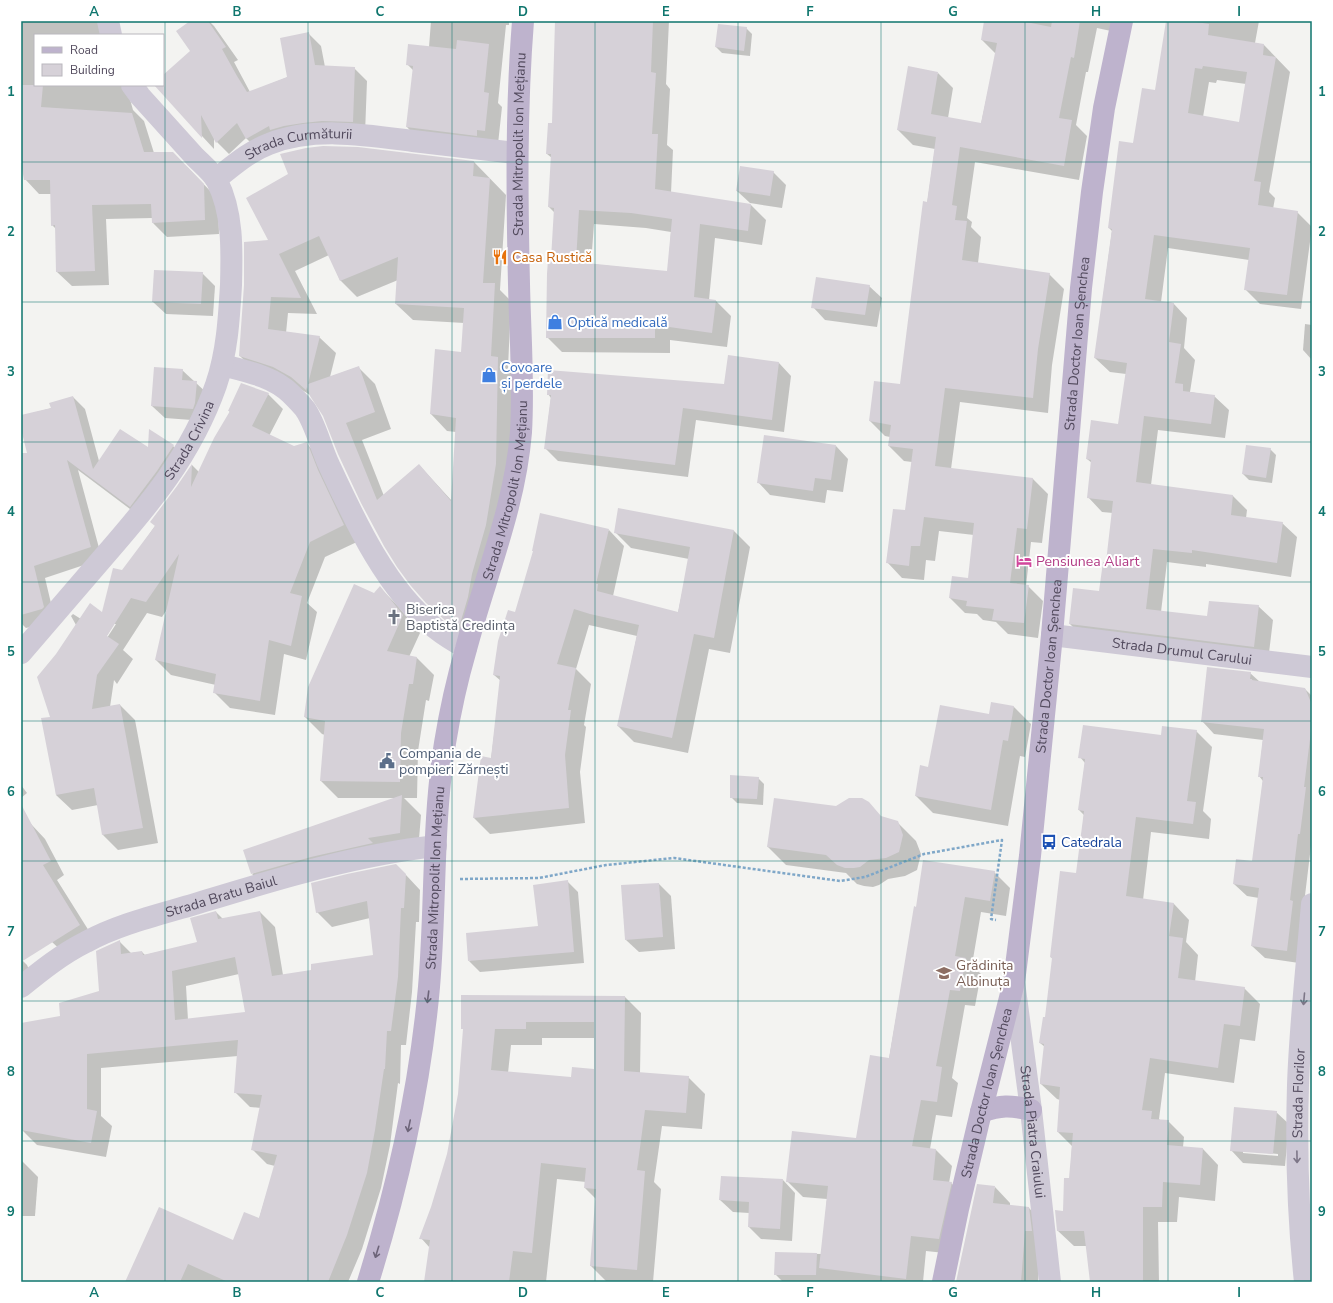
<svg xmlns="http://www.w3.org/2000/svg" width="1333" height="1303" font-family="'Nunito Sans',sans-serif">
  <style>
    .shadow { fill: #0003; fill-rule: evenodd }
    .building { fill: #d6d1d8; fill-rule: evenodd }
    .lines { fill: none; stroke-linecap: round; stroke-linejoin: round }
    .path { stroke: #7fa7c8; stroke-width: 2.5; stroke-dasharray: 3 2; stroke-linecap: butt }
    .minor { stroke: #cec9d6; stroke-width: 22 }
    .major { stroke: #beb3cd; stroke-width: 22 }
    .oneway { stroke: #6d6479 }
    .oneway2 { stroke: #7d7687 }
    .grid { fill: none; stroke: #0f766e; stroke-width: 1; stroke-opacity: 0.55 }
    .labels { text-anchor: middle; stroke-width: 4; stroke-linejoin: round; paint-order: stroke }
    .street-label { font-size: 14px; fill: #524a5d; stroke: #fff }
    .food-label { font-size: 14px; fill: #c56008; stroke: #fff; text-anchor: start }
    .shop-label { font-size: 14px; fill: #366cbe; stroke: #fff; text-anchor: start }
    .hotel-label { font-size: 14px; fill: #b23c85; stroke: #fff; text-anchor: start }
    .worship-label { font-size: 14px; fill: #5b616d; stroke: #fff; text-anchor: start }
    .service-label { font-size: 14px; fill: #4e5e75; stroke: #fff; text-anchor: start }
    .transit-label { font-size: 14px; fill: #164399; stroke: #fff; text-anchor: start }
    .education-label { font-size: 14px; fill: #785e54; stroke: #fff; text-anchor: start }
    .neatline { fill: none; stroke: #0f766e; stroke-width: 1.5 }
    .grid-label { font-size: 13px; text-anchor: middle; font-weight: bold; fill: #0f766e }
  </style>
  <rect width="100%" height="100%" fill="#f3f3f1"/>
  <g class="shadow">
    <path d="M21,21h88v14h-74v50h91l7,25 11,11 10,32 33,14 31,32 1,35 -52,3 -14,-14v-5l-47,1 3,66 -37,1 -15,-14 -1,-43 -4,-4 -1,-31h-12l-14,-15 -4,-23z"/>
    <path d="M192,21h17l5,5 24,34 -4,2 16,30 38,-15 20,-44 13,13 4,21 29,1 13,13 -2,53 -106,17 -13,-13 -17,16 -12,-12 -3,-6v13l-59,-64h8v-8l28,-26z"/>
    <path d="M431,21h78v4h-3l-8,78 4,4 -4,37 -78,-3 -13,-14 7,-56 -7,-7 22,-17z"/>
    <path d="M556,21h113l-3,63 4,5 -3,56 6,5 -2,43 80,12 15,15 -4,25 -47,-7 -6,62 7,1 15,15 -4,31 -57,-7v13l-108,-1 -15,-15 8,-124 -6,-6 3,-49 -5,-4 6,-30zM594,224l52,4 25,4 -3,40 -77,-8z"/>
    <path d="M985,21h128l-2,10 -14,-3 -9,44h-2l-10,53 11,11 -8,44 -104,-18 -8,56 5,4 -1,5 10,10 -3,26 71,11 15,15 -12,76 -4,48 -88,-11 -9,67 82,10 15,15 -6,49 -11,-1 -5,44h2l15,15 -5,37 -30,-4 -12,-12 -13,-2 -6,-6 -12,-1 -15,-15 19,-19 5,-44 -35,-4 -4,30 -9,-1 -2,20 -22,-2 -15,-16 19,-51 6,-49 -8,-1 -15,-15 1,-9 -5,-1 -15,-15 31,-36 34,-236 -22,-4 -15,-15 40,-57 15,15 -5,30 33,6 15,-70 -14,-14z"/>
    <path d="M1167,21h92l-4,22 9,2 26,27 -21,120 6,6 -2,11 24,3 15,15 -11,82 -41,-5 -15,-15 4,-29 -81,-12 -7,54 12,1 14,15 -3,30 11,12 -5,32 24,4 15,14 -4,28 -67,-8 -7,55 82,11 14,14 -1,8 36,5 15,14 -6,40 -85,-13v3l-39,-5 -6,50 47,5 50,-11 15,14 -5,41 -184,-23 -14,-14 4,-35 26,3 7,-28 6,-51 -11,-1 -14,-15 4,-34 -5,-4 32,-34 7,-51 -16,-2 -15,-14 17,-127 -3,-3 24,-84 23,-52zM1217,80l29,4 -6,39 -37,-6 6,-35 7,1z"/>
    <path d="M746,28l6,6 -2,22 -28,-3 -6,-6z"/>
    <path d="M474,162l32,33 -6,95 11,11 -3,67 6,6 -1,107 -48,157 -38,-35 -103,-188 -12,-19 -22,-13 -33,-10 -17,-17 29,-115zM329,255l11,25 17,17 41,-17 -2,24 17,16 51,3 -2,30 -31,61 16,17 9,1 -4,69 -33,-36 -35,31 -22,-56 29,-11 -16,-45 -17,-17 -28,10 6,-24 -17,-16 -33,-4 2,-20 29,1 -22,-43z"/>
    <path d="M773,172l13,13 -4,23 -32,-5 -13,-12z"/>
    <path d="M202,273l13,13 -2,30 -47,-2 -13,-12z"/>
    <path d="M869,286l13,12 -5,29 -52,-7 -12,-13z"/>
    <path d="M1305,324l7,1v35l-9,-10z"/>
    <path d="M779,363l12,13 -7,56 -88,-12 -8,57 -130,-16 -13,-13 6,-50 -3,-4 177,-9z"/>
    <path d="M182,370l27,25 -4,26 -40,-3 -13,-12z"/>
    <path d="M242,384l26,10 15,15 -14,27 25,11 12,-4 15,15 38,83 -34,16 -18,46 10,9 -11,48 -22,-6 -9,61 -45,-7 -15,-15 1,-8 -45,-10 -15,-15 12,-52 -6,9 -15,-4 -24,37 10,9 -16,25 -3,-4 -4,27 10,-2 15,15 23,123 -40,7 -15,-15 -5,-30 -26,5 -16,-15 -5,-77 25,-93 -5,-9 2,-2 8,5 22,-6 20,-41 32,-46 23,-40 14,-21 7,7 31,-60 -1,-1zM114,624h2l-11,17 -1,-1z"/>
    <path d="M73,397l12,12 14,52 50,-12 24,-3 12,12 -43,60 -64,-48 24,89 -57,19 10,42 -1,1 -28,7 -5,-5v-93l31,-7 -31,-98v-9l31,-8z"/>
    <path d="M836,446l12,13 -5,33 -16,-2 -2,13 -55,-8 -12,-13z"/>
    <path d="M1270,449l6,6 -4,28 -23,-3 -6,-6z"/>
    <path d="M619,509l115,22 16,16 -20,106 -21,-4 -21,104 -54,-11 -16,-16 19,-90 -48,-11 -13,44 15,15 -7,41 2,2 -6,45 5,51 -95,11 -16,-16 8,-60 9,1 10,-78 -7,-6 22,-61 93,-84 15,16 -11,50 65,17 11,-54 -58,-11 -16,-16z"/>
    <path d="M380,588l17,17 23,28 -11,24 8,1 17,17 -5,26 -3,-1 -8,51 -1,47h-13l17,17 -3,36 -148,41 -18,-18 143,-76h-57l-17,-17 4,-46 -3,-1 -17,-17 70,-123z"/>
    <path d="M1250,673l10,9 45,7 7,7v150h-1l-8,66 -4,51 -34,-5 -13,-12 7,-48 -12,-2 -13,-12 19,-22 10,-81 -4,-5 4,-36 -49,-6 -12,-13z"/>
    <path d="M992,703l22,4 17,17 -6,33 -5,-1 -12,70 -75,-13 -17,-17 13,-28 61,-53z"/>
    <path d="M1196,731l16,16 -9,64 8,8 -2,20 -58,-7 -8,68 31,4 15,16 -3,22 12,13 -3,27 49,6 16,16 -5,37 -15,-2 -6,44 -69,-10 -6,46 1,1 8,1 16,16 -1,10 20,2 15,16 -3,36 -36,-4 -2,25h-19l1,60h-68l-4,-36h-13l-16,-15 6,-19 6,-33 2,-33 -14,-14 2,-32 -3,-1 -16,-15 4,-37 -5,-4 6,-25 7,-58 -2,-3 26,-83 7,-59 -5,-5 6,-47 -5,-6 82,-20z"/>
    <path d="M758,778l6,6 -1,21 -26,-2 -6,-6z"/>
    <path d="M21,785l6,8 -6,5z"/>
    <path d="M883,818l14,4 19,19 5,13 -4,16 -12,6 -17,3 -9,6 -6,2 -9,-1 -7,-2 -11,-11 -60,-8 -18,-18z"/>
    <path d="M31,824l14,15 19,36 -7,5 37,59 -27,17 -15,-14 -31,-40v-72z"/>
    <path d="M994,872l16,16 -4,28 -25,-4 -9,53 9,9 -6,32 -10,-1 -13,73 6,5 -6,34 -16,-2 -6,34 6,1 16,16 -3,17h2l16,15 -13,56 -28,-3 -3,31h-140l-8,-8 1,-21 46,1 5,-55 -24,-2 -16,-16 70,-41 32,-81 26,-151z"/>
    <path d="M406,875l14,15 -1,32h-3l-4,70 -6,53h-5l-1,39 -2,-1 -8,62 -9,43 -19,61 -14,33h-221l106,-41 26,-22 16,-53 -8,-2 -15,-15 9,-41 -11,-1 -15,-15 3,-36 -137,12v48l11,10 -6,31 -69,-12 -16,-16v-105l40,-7 39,-25 20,-50 11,11 11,-1 3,3 53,-12 -6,-24 24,-7 7,7 37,-7 15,15 8,48 29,-4 62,-15 -4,-38 -38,9 -15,-15zM239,974l8,39 -59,7 -2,-34z"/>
    <path d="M567,881l11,11 6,71 -104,9 -11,-11 70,-34z"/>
    <path d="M659,884l12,12 4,53 -36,3 -13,-12z"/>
    <path d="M21,959l6,6 9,20 -15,12z"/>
    <path d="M625,997l16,16 -1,61 48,3 17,17 -3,35 -40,-3 -8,56 7,7 -8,93h-46l-16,-16 5,-67 -11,-11 1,-6 -29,-3 -11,103h-121l5,-34 -9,-10 11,-31 16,-53 11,-60 5,-64 -2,-2zM542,1038h53v32l-23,8 -64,-5 3,-28h31z"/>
    <path d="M1276,1112l13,12 -4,42 -42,-3 -12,-13zM1243,1151l35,3v2l-35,-3z"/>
    <path d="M21,1160l17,17 -3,39h-14z"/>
    <path d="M783,1180l12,13 -3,48 -31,-2 -12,-12v-14l-16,-1 -13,-12z"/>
    <path d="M995,1187l15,16v3l19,2 15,16 -4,23 -2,35h-81z"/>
  </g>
  <g class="building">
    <path d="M190,21h18l18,26 -4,2 15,27 10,16 40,-15 -7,-39 29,-6 6,33 40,2 -2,55 -31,-1 -19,2 -19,3 -14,4 -1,-4 -23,13 -9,-16 -21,20 -15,-28 1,23 -48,-53h9v-10l27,-24 -14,-20z"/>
    <path d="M555,21h98l-2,51 5,1 -4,61h6l-3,55 96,15 -3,27 -48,-7 -6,73 22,3 -4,33 -57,-8v13h-109l1,-64 1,-15h3l3,-51 -6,-1 3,-53h-5l2,-31h4zM579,210l52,3 41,6 -5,52 -91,-9z"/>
    <path d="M984,21h37l30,6 1,-6h28l-6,37 -3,-1 -12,61 13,2 -8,46 -104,-19 -8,58 5,1 -2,14 12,1 -5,39 88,13 -12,76 -5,49 -88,-10 -10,78 98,12 -6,51 -10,-1 -7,55 19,2 -5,38 -32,-3 2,-11 -28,-3 1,-5 -18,-3 3,-22 16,2 6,-55 -50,-6 -4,29h-9l-2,20 -23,-3 7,-54 12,1 8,-61 -25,-3 3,-21 -22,-4 5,-40 26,3 23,-183 4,1 9,-65 -39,-7 11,-64 30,6 -7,42 50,9 16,-80 -16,-3z"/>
    <path d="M1166,21h24l19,3 -1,11 56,9 -1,11 13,2 -22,124 7,1 -3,23 40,6 -11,84 -43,-5 6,-42 -96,-13 -9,64 29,4 -5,39 12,2 -6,39 8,1v7l32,4 -4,29 -67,-8 -8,66 97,13 -2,20 52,7 -6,41 -85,-13v3l-39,-4 -7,60 61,7 2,-15 50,4 -5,42 -185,-23 4,-36 26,3 4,-29h3l7,-61 -26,-3 4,-38 -5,-1 5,-39 27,4 9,-61 -33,-5 18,-129 -4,-1 11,-87 14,2 9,-55 13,2zM1203,66l44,6 -8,50 -51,-9 7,-45 7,1z"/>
    <path d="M718,24l29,3 -3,24 -29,-4z"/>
    <path d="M457,40l32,4 -5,48 5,1 -4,38 -8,-1v6l-71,-9 7,-61 -7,-1 2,-21 48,5z"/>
    <path d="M21,85h22l-2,22 91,6 12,39h29l31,32 1,36 -53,3 -1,-19 -59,1 3,66 -39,1 -1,-47 -4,1 -1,-46h-26l-3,-18z"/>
    <path d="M323,146l35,1 116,14 -1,15 17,2 -7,105h12l-4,73 7,1 -2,107 -10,61 -14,49 -4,23 -8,27 -13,-2 -21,-19 -15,-17 -14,-19 -13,-21 -23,-43 -23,-49 -15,-38 -13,-20 -3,-9 -1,3 -15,-13 -18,-10 -34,-11 5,-71v-43l24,-2 -22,-42 42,-24 -8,-20 26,-6zM319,236l21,45 58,-24 -3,47 69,4 -3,44 -26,-3 -5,65 26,4 -5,83 -32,-37 -42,36 -31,-77 29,-11 -16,-46 -51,18 12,-48 -52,-7 3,-32 30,1 -22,-44z"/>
    <path d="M740,166l34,5 -4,25 -34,-5z"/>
    <path d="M154,270l49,2 -2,32 -49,-2z"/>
    <path d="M816,277l54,8 -5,30 -54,-7z"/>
    <path d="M728,355l51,7 -7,58 -89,-12 -8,57 -131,-16 7,-54h-4l1,-25 176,14z"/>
    <path d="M154,367l29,2 -1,11 15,1 -2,22 -2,6 -42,-3z"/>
    <path d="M241,383l28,10 -17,33 42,20 13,-4 11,28 26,55 -34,17 -20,51 12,3 -11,50 -22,-6 -9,61 -47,-8 3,-19 -61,-14 24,-106 -33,48 -15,-4 -24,38 12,8 -22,31 -5,34 28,-5 23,124 -41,7 -8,-47 -38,7 -15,-77 9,-1 -13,-40 19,-23 34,-51 12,9 11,-44 9,2 33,-44 -5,-4 27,-36 15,-22 -1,23 23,-49 16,-27h-2z"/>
    <path d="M73,396l20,73 27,-40 28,18 1,-18 25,16 -17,26 -27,36 -63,-47 24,87 -57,19 10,41 -2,2 -21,6v-162h6l-6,-24v-14l30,-7 -2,-5z"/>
    <path d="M764,435l72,10 -5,35 -16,-2 -2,13 -56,-8z"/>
    <path d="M1246,445l25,3 -5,30 -24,-4z"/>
    <path d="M618,508l116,22 -20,108 -20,-4 -22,104 -55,-12 22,-101 -49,-11 -16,-5 -17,55 19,4 -8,42h3l-6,45 4,53 -96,10 8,-62 10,2 9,-82 -7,-1 5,-34 10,-31 7,2 18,-61h-1l8,-38 69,16 -13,55h2l-1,7 81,21 12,-65 -76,-14z"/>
    <path d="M354,584l20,9 6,-7 23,29 -16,36 30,6 -4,27h-4l-8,49 -1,49 -80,-1 5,-60 -21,-4 4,-30z"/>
    <path d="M1207,667l44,5 -1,7h2v1l53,8 7,17v18l-8,64h2l-6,47h-2l-8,66 3,1 -6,50 -36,-5 8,-58 -26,-4 3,-25 16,2 11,-84h-5l6,-48 -63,-7z"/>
    <path d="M991,702l23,4 -6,35 -5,-1 -12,70 -76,-14 5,-31 8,2 12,-62 49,9z"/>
    <path d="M1083,725l78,10 1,-9 35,4 -10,71 9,1 -3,22 -57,-7 -10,79 48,7 -5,33 14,2 -5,40 67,9 -5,39 -16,-2 -6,44 -68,-10 -8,52 10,1 -1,8 18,1 -2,25 36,3 -3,37 -37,-3 -1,25h-19v74l-11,1h-42l-6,-51h-27l-2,-21 8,1 1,-33h5l4,-45 -16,-1 3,-45 -20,-3v-4l4,-36 -5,-1 4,-26h2l7,-59 -2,-1 10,-86 16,2 8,-62 -6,-1 7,-51 -7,-1z"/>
    <path d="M730,775l29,2 -2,22 -27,-1z"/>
    <path d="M402,795l-2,38 -32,5 5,5 -62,14 -60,17 -8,-24z"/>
    <path d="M774,798l62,8 13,-8h13l7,4 12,14 17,5 5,14 -4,17 -13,6 -17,2 -9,7 -6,1h-9l-8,-3 -11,-10 -59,-8z"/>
    <path d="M21,804l30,57 -8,4 37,60 -59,37z"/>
    <path d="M923,860l72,11 -5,30 -25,-4 -10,59 11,2 -6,33 -10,-1 -14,76 6,1 -5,35 -16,-2 -9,46 24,3 -3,31 19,2 -13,57 -28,-3 -5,43 -87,-11 9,-82 -42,-4 6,-51 64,7 14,-83 19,3 25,-152 2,1z"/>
    <path d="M396,864l10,10 -2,34h-3l-3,69 -7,54h-4l-2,38h-1l-9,61 -8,43 -20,62 -19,47h-100l-40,-18 -8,18h-55l34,-75 74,33 11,-28 15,6 18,-63 -26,-5 11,-55 -28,-2 4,-53 -151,14v55l10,2 -6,32 -70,-13 1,-59 -1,-48 39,-7 -1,-13 40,-12 -3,-40 24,-11 1,14 21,-3 1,4 54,-13 -7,-24 26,-7 2,8 42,-8 12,65 39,-6v-6l62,-9 -6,-54 -51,12 -5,-30 36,-9zM235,957l10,55 -70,8 -3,-49z"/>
    <path d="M568,880l6,72 -106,9 -2,-28 72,-7 -5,-41z"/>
    <path d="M659,883l4,54 -38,3 -4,-55z"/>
    <path d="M461,995l164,1 -1,75 65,5 -3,37 -41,-3 -8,60 8,1 -8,99 -47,-4 6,-77 -12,-1 2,-20 -45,-5 -9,90 -19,-2 -4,31h-85l6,-42 -11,-1 12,-32 16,-53 11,-60 5,-65h-2zM526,1022h68v47l-22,-2 -1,10 -80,-7 4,-41h31z"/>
    <path d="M1234,1107l43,4 -4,43 -43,-3z"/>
    <path d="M721,1176l62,3 -3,50 -32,-2 1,-25 -30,-2z"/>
    <path d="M977,1184l18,2 -2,17 36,4 3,24h-7l-4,51h-65z"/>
    <path d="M775,1252l42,1 -1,22h-42z"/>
  </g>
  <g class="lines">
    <path class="path" d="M460,879l79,-1 67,-13 68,-7 166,23 25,-4 59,-23 78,-14 -11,79 5,1"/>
    <g class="minor">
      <path d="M108,21l3,14"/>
      <path id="s1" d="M216,179c17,-13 32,-27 53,-35 45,-18 98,-9 144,-3 35,4 69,8 103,12"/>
      <path d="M222,365c23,6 51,11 69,29 4,4 10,10 14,15 10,14 16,39 24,56 26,56 57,124 106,163 10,8 20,14 31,20"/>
      <path id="s2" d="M1052,635l260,32"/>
      <path id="s3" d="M21,653c27,-31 53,-62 80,-93 48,-55 90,-104 115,-175 11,-32 13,-66 15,-100 1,-35 2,-73 -14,-104 -5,-9 -15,-17 -22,-24 -19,-21 -37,-41 -55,-61l-8,-11"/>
      <path id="s4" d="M1014,982l17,128 19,172"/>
      <path id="s5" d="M21,987c21,-17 41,-33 65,-45 33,-18 72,-27 109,-38 79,-24 159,-49 241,-58"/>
      <path id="s6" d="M1305,1282c-7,-65 -9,-131 -7,-197 2,-60 9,-120 14,-181"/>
    </g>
    <g class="major">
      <path d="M981,1112c20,-7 29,-7 50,-2"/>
      <path id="s7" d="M368,1282c30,-96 52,-195 61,-295 7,-81 3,-163 16,-244 5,-31 12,-63 21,-94 19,-72 49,-142 55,-217 3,-49 -1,-99 -2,-148 -2,-88 -3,-175 4,-263"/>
      <path id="s8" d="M943,1282l15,-73 23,-97 33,-130 16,-126 22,-221 29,-347 11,-96 12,-84 18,-87"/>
    </g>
  </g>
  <defs><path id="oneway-shaft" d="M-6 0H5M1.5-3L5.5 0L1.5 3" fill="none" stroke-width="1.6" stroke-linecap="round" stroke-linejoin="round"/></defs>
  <g class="oneway">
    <use href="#oneway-shaft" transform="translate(428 997) rotate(97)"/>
    <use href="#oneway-shaft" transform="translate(409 1126) rotate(102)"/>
    <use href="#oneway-shaft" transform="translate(377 1252) rotate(107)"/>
  </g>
  <g class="oneway2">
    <use href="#oneway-shaft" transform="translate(1304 999) rotate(95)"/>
    <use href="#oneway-shaft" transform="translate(1297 1157) rotate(89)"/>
  </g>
  <path class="grid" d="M165,21v1261M308,21v1261M452,21v1261M595,21v1261M738,21v1261M881,21v1261M1025,21v1261M1168,21v1261M21,162h1291M21,302h1291M21,442h1291M21,582h1291M21,721h1291M21,861h1291M21,1001h1291M21,1141h1291"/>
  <defs>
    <symbol id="restaurant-bare" viewBox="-9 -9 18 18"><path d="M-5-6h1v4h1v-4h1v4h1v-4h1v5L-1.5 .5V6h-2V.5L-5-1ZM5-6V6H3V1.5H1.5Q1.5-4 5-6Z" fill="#e8710a" stroke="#fff" stroke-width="2.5" paint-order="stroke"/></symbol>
    <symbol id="shop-bare" viewBox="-9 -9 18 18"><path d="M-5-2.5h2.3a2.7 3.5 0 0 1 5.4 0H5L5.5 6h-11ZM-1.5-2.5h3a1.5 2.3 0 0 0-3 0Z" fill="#3f7fe0" stroke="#fff" stroke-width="2.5" paint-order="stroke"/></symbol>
    <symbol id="hotel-bare" viewBox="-9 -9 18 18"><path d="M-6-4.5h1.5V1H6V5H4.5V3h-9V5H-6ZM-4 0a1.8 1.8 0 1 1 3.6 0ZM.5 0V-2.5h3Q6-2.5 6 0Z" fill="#d1479c" stroke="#fff" stroke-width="2.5" paint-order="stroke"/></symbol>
    <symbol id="church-bare" viewBox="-9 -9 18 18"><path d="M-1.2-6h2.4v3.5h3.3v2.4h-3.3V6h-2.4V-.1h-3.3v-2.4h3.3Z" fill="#6b7280" stroke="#fff" stroke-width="2.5" paint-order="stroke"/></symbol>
    <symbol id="civic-bare" viewBox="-9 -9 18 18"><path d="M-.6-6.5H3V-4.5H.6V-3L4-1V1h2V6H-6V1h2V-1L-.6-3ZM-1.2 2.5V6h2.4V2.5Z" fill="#5c6f8a" stroke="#fff" stroke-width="2.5" paint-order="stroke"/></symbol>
    <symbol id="bus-bare" viewBox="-9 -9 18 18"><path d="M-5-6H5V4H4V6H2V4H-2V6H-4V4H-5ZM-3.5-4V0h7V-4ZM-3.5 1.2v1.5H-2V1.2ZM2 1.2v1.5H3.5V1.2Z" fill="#1a4fb4" stroke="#fff" stroke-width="2.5" paint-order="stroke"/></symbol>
    <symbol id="school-bare" viewBox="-9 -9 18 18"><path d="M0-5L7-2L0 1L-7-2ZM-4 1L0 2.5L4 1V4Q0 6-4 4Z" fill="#8d6e63" stroke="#fff" stroke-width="2.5" paint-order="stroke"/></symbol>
  </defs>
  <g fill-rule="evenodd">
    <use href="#restaurant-bare" x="489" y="246" width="22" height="22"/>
    <use href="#shop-bare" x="544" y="311" width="22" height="22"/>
    <use href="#shop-bare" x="478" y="364" width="22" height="22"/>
    <use href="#hotel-bare" x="1013" y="550" width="22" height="22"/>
    <use href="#church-bare" x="383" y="606" width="22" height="22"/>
    <use href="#civic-bare" x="376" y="750" width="22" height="22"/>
    <use href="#bus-bare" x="1038" y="831" width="22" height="22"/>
    <use href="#school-bare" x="933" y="962" width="22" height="22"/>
  </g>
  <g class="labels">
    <g class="street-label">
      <text dy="5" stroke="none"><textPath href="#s7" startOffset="1155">Strada Mitropolit Ion Mețianu</textPath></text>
      <text dy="5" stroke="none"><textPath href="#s1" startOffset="93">Strada Curmăturii</textPath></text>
      <text dy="5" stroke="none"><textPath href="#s8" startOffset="950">Strada Doctor Ioan Șenchea</textPath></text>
      <text dy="5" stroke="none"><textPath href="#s3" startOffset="272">Strada Crivina</textPath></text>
      <text dy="5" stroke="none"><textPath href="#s7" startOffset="807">Strada Mitropolit Ion Mețianu</textPath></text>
      <text dy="5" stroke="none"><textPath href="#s2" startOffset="131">Strada Drumul Carului</textPath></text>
      <text dy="5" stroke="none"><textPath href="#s8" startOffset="626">Strada Doctor Ioan Șenchea</textPath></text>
      <text dy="5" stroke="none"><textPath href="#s7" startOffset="411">Strada Mitropolit Ion Mețianu</textPath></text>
      <text dy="5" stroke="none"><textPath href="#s5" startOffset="222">Strada Bratu Baiul</textPath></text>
      <text dy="5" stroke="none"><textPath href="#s8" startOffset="194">Strada Doctor Ioan Șenchea</textPath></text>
      <text dy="5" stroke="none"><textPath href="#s6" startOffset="189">Strada Florilor</textPath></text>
      <text dy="5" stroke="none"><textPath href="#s4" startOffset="151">Strada Piatra Craiului</textPath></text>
    </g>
    <g class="food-label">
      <text x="512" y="262">Casa Rustică</text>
    </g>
    <g class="shop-label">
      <text x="567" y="327">Optică medicală</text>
      <text x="501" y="372">Covoare<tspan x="501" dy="16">și perdele</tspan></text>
    </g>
    <g class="hotel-label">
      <text x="1036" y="566">Pensiunea Aliart</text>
    </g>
    <g class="worship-label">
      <text x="406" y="614">Biserica<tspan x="406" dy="16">Baptistă Credința</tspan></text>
    </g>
    <g class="service-label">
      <text x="399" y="758">Compania de<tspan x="399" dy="16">pompieri Zărnești</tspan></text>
    </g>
    <g class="transit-label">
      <text x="1061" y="847">Catedrala</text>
    </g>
    <g class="education-label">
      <text x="956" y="970">Grădinița<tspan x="956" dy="16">Albinuța</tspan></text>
    </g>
  </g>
  <rect width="1333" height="1303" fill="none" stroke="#ffffff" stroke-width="44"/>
  <rect x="34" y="34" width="130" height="52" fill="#ffffff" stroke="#bab7be"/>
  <rect x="42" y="47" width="20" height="6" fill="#beb3cd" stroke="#bab7be"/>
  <text x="70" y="54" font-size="12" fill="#524a5d">Road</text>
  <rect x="42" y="64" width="20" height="12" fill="#d6d1d8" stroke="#bab7be"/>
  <text x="70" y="74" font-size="12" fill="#524a5d">Building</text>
  <rect x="22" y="22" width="1289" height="1259" class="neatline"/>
  <g class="grid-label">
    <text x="94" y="16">A</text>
    <text x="237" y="16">B</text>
    <text x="380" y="16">C</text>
    <text x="523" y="16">D</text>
    <text x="666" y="16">E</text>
    <text x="810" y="16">F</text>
    <text x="953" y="16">G</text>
    <text x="1096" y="16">H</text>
    <text x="1239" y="16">I</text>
    <text x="11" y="96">1</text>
    <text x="1322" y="96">1</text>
    <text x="11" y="236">2</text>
    <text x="1322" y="236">2</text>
    <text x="11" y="376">3</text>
    <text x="1322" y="376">3</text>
    <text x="11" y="516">4</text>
    <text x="1322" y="516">4</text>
    <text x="11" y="656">5</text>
    <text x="1322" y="656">5</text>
    <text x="11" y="796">6</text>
    <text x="1322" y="796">6</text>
    <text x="11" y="936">7</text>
    <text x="1322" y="936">7</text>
    <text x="11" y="1076">8</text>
    <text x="1322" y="1076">8</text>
    <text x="11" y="1216">9</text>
    <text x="1322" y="1216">9</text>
    <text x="94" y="1297">A</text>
    <text x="237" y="1297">B</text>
    <text x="380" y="1297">C</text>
    <text x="523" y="1297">D</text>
    <text x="666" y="1297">E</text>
    <text x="810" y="1297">F</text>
    <text x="953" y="1297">G</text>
    <text x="1096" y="1297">H</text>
    <text x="1239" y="1297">I</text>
  </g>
</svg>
